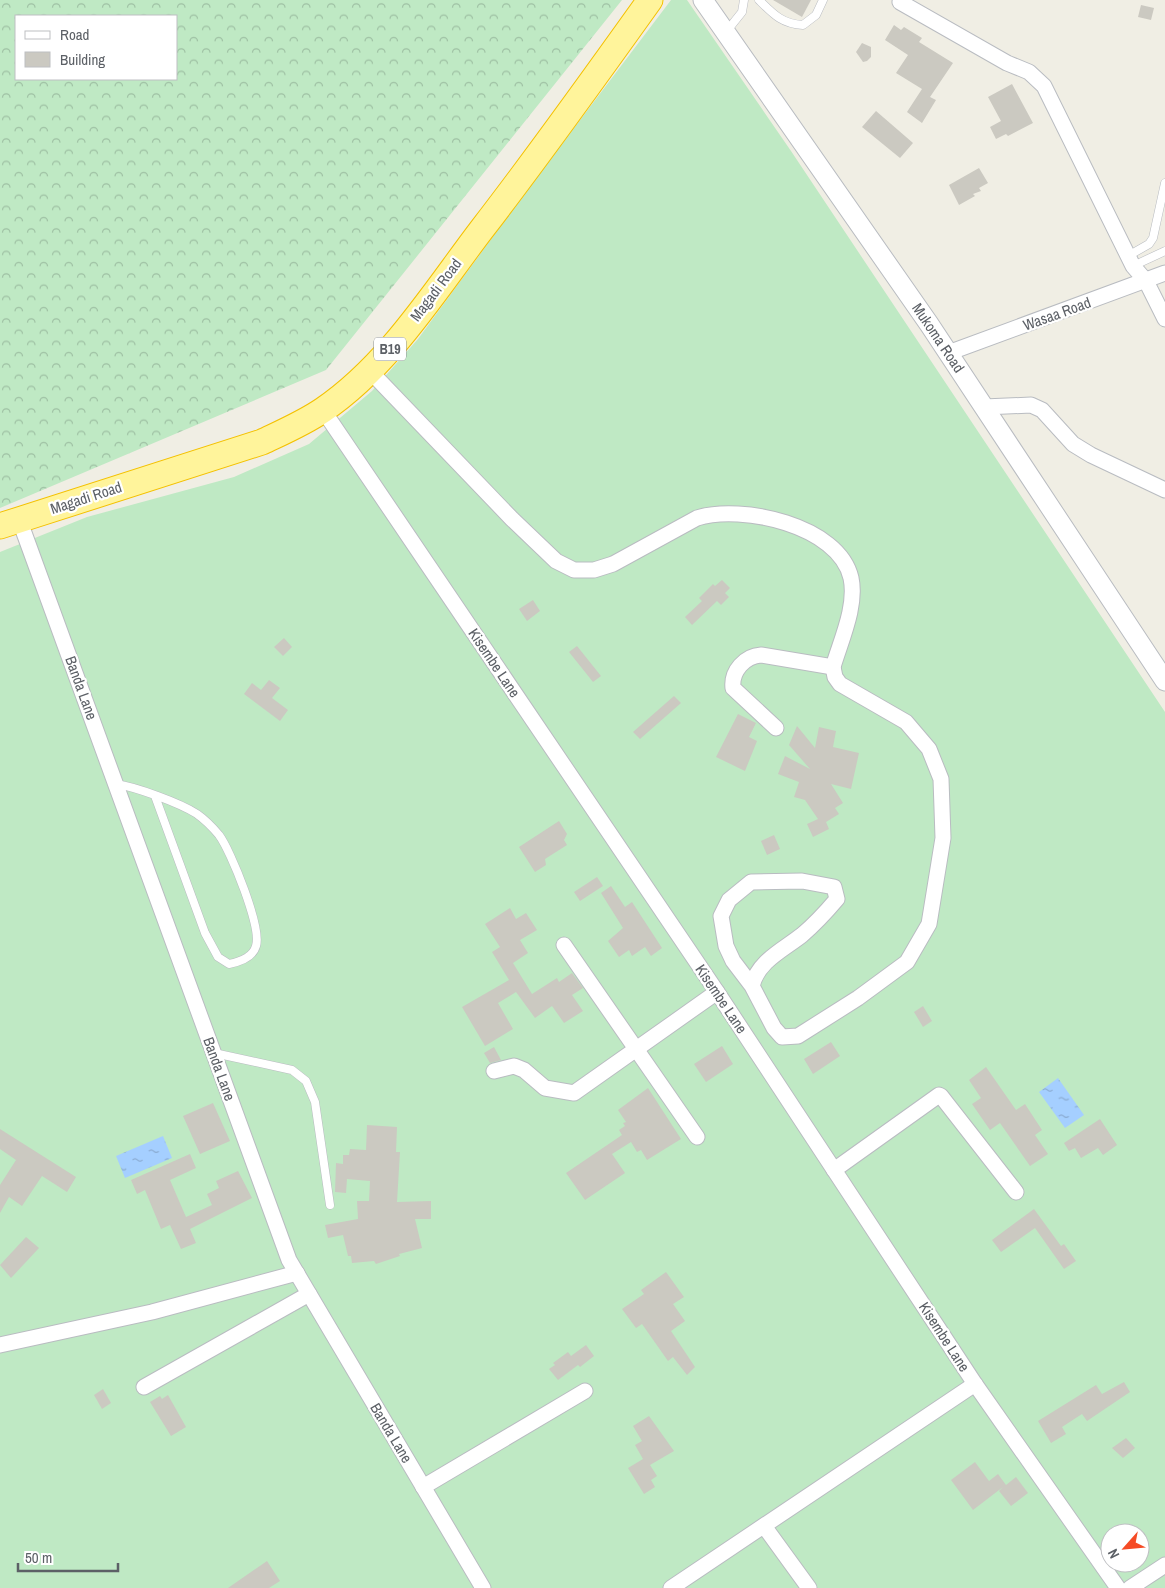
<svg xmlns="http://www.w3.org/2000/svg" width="1165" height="1588" font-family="'Archivo Narrow',sans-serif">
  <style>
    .forest { fill: url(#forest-crowns); fill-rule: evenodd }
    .garden { fill: #bfe9c4; fill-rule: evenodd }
    .water { fill: url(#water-ripples) }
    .building { fill: #cbc9c1 }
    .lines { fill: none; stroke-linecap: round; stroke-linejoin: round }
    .service-casing { stroke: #b9bcc1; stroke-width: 9 }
    .minor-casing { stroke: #b9bcc1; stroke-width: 17 }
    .tertiary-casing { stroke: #b9bcc1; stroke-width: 21 }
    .trunk-casing { stroke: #f4c100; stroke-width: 27 }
    .service { stroke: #fff; stroke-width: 8 }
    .minor { stroke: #fff; stroke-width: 15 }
    .tertiary { stroke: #fff; stroke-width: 19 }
    .trunk { stroke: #fff49b; stroke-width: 25 }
    .labels { text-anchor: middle; stroke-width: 4.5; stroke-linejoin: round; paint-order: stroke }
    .shield { fill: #fff; stroke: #8d9094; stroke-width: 1 }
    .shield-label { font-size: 14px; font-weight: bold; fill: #5c6066 }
    .street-label { font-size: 15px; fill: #5c6066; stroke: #fff }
  </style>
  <defs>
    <pattern id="forest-crowns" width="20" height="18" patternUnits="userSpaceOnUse" patternTransform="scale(1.25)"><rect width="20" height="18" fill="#bfe9c4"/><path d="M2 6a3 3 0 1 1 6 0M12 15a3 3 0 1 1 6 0" fill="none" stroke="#9ec0a3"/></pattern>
    <pattern id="water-ripples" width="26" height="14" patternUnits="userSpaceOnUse" patternTransform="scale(1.25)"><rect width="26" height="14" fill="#a5cfff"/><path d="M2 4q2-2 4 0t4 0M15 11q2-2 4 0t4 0" fill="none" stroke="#8aabd2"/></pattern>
  </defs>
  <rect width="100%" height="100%" fill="#f0eee4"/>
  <path class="forest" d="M0,0h622l-296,370 -326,138zM16,16h160v63h-160z"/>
  <path class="garden" d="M671,0h16l104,151 374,561v876h-1165v-1036l87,-35 147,-40 75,-33 63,-53 46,-52 112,-153zM1110,1533h30v30h-30z"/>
  <g class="water">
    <path d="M1058,1078l26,37 -19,13 -26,-36z"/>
    <path d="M163,1136l9,22 -47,20 -9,-22z"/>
  </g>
  <g class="building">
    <path d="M773,0h38l-9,17z"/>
    <path d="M1141,5l13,3 -3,12 -13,-3z"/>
    <path d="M894,25l7,5 3,-3 18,11 -3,4 34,21 -23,34 6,3 -14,23 -15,-11 15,-23 -26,-16 12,-18 -23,-15z"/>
    <path d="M862,43l9,4v10l-4,4 -4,1 -7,-10z"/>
    <path d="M1012,84l21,39 -25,13 -2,-2 -10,5 -6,-12 11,-6 -13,-24z"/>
    <path d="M876,111l37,32 -13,15 -38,-31z"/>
    <path d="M979,168l9,15 -9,5 2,3 -8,3 2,2 -16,9 -10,-20z"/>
    <path d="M722,580l8,8 -5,5 4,4 -8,8 -4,-4 -25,24 -7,-8 17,-16 -3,-3 14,-14 2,2z"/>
    <path d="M533,600l7,11 -13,10 -8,-12z"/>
    <path d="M284,638l8,9 -9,9 -9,-9z"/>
    <path d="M577,646l24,30 -8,6 -24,-30z"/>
    <path d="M269,680l11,8 -8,10 16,12 -8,11 -36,-27 8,-11 9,7z"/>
    <path d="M674,696l7,7 -41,36 -7,-7z"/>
    <path d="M738,714l18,9 -7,14 8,4 -12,30 -29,-14z"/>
    <path d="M797,726l18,22 4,-21 17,4 -3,16 26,6 -8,36 -20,-5 12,19 -8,5 4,6 -13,8 3,7 -16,8 -6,-13 11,-5 -13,-19 -11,-3 5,-15 -21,-8 7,-18 25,13 -21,-24z"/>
    <path d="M559,821l8,13 -3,6 3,5 -22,14 1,6 -11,7 -16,-25z"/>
    <path d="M774,835l6,14 -13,6 -6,-14z"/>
    <path d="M597,877l6,9 -23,15 -6,-9z"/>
    <path d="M611,886l14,21 7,-5 30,46 -11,8 -6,-9 -13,9 -3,-6 -10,7 -11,-16 15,-13 -22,-35z"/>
    <path d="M510,908l6,11 10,-6 11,17 -17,10 8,13 -15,10 19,31 25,-16 2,4 13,-9 11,15 -11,7 11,16 -19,12 -12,-17 -17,12 -19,-26 -18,11 15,26 -28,17 -23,-39 47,-27 -17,-28 8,-5 -15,-23z"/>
    <path d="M923,1006l9,15 -9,6 -9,-15z"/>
    <path d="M831,1042l9,14 -27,18 -9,-15z"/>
    <path d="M722,1046l11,18 -27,18 -12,-18z"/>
    <path d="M494,1047l7,13 -11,3 -6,-10z"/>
    <path d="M986,1067l30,43 9,-6 17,26 -7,5 13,19 -18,12 -30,-43 -10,7 -18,-26 9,-6 -12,-18z"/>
    <path d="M648,1088l33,51 -34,21 -6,-10 -4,2 -6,-10 -19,12 13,19 -40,27 -19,-27 56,-38 -3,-5 6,-4 -2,-3 3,-1 -8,-12z"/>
    <path d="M213,1103l17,38 -30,13 -17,-38z"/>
    <path d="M1100,1119l17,26 -14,10 -5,-7 -17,10 -6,-10 -6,3 -5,-8z"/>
    <path d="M367,1125l30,2 -1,25h4l-3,50 34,-1v18h-16l7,29 -23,6 1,2 -24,8 -2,-3 -22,2 -1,-7h-3l-5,-21 -15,3 -3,-13 33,-6 -1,-18h12l1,-20 -23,-2 -1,14 -11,-1 1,-29 7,1v-9h6l1,-6 16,1z"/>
    <path d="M0,1129l76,48 -9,15 -25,-16 -20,30 -13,-9 -9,16v-28l16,-25 -16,-11z"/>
    <path d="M190,1154l6,14 -26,12 16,37 26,-12 -5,-11 12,-6 -3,-7 22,-10 14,27 -62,31 6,14 -15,6 -11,-24 -9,4 -16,-39 -8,4 -6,-14z"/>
    <path d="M1034,1209l27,37 3,-2 12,17 -12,8 -29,-41 -34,24 -9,-12z"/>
    <path d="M26,1237l13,11 -28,30 -11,-13z"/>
    <path d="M666,1272l18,25 -11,7 12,17 -14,10 24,36 -8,8 -14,-18 -5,4 -26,-37 -6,4 -14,-19 22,-15 -3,-4z"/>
    <path d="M586,1345l8,11 -14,11 -2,-2 -20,15 -9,-11 6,-4 -2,-2 15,-11 3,4z"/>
    <path d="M1124,1382l6,10 -43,29 -5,-7 -20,13 4,7 -15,9 -13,-22 58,-36 6,9z"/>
    <path d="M103,1389l8,14 -9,6 -8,-14z"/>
    <path d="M168,1395l18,32 -15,9 -21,-34 10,-6 2,3z"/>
    <path d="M649,1416l25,35 -24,14 7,11 -6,4 4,7 -11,7 -16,-26 15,-9 -8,-14 7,-4 -9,-15z"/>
    <path d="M1126,1438l9,10 -12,10 -11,-10z"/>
    <path d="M975,1462l14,19 9,-7 8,11 10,-8 12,16 -17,13 -12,-15 4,-4 -30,23 -22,-30z"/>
    <path d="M267,1561l13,20 -11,7h-41z"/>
  </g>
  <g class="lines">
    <defs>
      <g id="service">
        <path d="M759,0c14,14 23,24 44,25l13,-10 7,-15"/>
        <path d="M726,32l16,-20 2,-12"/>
        <path d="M1128,256l21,-12 4,-6 12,-55"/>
        <path d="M1133,266l32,-15"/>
        <path d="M116,784c20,3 64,19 81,30 7,5 17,15 22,21 12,16 43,93 37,111 -3,11 -17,16 -27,18l-11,-7 -13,-24 -50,-137"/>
        <path d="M214,1053l78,17 14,11 9,21 15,103"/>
      </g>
      <g id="minor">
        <path d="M900,2l107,61 22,9 15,14 89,180 13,15 19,38"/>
        <path d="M948,353l217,-80"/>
        <path d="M369,370l143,149 44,42 18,9h20l19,-6 84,-46c44,-14 142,7 154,60 6,28 -10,62 -18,89l2,10 5,7 66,38 23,27 12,30 2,59 -14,86 -22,38 -49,36 -60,38 -16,1 -8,-9 -22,-42c6,-25 31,-36 50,-51 13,-11 24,-23 35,-36l-3,-12 -32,-6 -51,1 -22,18 -8,16 5,30 7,15 19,25"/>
        <path d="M984,407l47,-2 11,5 31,34 18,11 74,35"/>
        <path d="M323,410l394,582 258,392 143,204"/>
        <path d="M19,519l270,741 194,328"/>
        <path d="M776,728l-43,-40c-2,-17 12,-32 28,-33l72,12"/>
        <path d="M564,945l133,192"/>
        <path d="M494,1071l20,-5 10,4 21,18 29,5 143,-101"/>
        <path d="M834,1170l105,-75 2,1 75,96"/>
        <path d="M0,1345l152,-33 145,-39"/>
        <path d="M144,1387l165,-93"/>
        <path d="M423,1487l162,-96"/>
        <path d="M764,1526l45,62"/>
        <path d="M671,1588l304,-204"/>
        <path d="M1130,1588l35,-23"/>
      </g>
      <path id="tertiary" d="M703,0l226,324 236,357"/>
      <path id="trunk" d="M0,526l262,-84c21,-10 42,-19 61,-32 66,-45 111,-118 159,-181 58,-75 113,-152 168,-229"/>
    </defs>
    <use href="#service" class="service-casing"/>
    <use href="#minor" class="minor-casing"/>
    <use href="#tertiary" class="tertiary-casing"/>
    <use href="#trunk" class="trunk-casing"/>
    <use href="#service" class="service"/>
    <use href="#minor" class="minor"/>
    <use href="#tertiary" class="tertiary"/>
    <use href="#trunk" class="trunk"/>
  </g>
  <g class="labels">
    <rect class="shield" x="374" y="337.5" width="32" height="23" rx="4"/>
    <g class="shield-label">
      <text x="390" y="354">B19</text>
    </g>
    <g class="street-label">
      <text transform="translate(436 290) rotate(-53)" y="5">Magadi Road</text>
      <text transform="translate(1057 314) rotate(-20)" y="5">Wasaa Road</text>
      <text transform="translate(938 338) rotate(56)" y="5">Mukoma Road</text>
      <text transform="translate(86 498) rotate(-18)" y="5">Magadi Road</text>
      <text transform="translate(494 663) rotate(56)" y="5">Kisembe Lane</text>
      <text transform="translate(81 688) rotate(70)" y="5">Banda Lane</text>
      <text transform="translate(721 999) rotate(56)" y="5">Kisembe Lane</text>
      <text transform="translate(219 1069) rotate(70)" y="5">Banda Lane</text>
      <text transform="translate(944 1337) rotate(57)" y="5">Kisembe Lane</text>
      <text transform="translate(391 1433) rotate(59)" y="5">Banda Lane</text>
    </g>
  </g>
  <rect x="15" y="15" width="162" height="65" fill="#ffffff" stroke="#bebfc2"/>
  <rect x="25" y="31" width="25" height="8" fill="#ffffff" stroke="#bebfc2"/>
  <text x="60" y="40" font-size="15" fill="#5c6066">Road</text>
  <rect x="25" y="52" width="25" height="15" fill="#cbc9c1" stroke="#bebfc2"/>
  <text x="60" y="65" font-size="15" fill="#5c6066">Building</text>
  <g transform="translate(1125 1548) rotate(243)"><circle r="24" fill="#ffffff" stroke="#bebfc2"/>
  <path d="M0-4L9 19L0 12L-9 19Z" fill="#f54b25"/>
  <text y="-8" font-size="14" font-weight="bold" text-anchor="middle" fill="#5c6066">N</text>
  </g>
  <path d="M18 1563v8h100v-8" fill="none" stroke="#5c6066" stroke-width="2.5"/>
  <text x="25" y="1563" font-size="15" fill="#5c6066" stroke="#ffffff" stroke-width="4" paint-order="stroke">50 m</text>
</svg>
